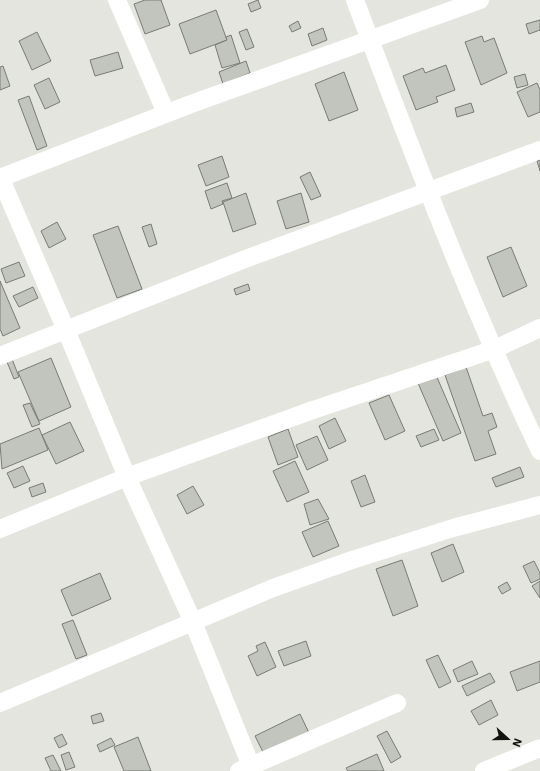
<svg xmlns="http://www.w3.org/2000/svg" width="540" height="771" font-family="'IBM Plex Sans',sans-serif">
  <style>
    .building { fill: #c2c4be; stroke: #797b75 }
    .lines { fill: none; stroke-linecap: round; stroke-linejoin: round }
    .minor { stroke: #fff; stroke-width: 18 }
  </style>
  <rect width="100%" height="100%" fill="#e3e5de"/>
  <g class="building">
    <path d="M145,0h16l9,25 -25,9 -11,-30z"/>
    <path d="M258,0l3,8 -10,4 -3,-8z"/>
    <path d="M216,10l11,30 -37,14 -11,-30z"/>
    <path d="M540,20v10l-11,4 -3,-10z"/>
    <path d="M298,21l3,7 -9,4 -3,-6z"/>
    <path d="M323,28l4,12 -15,6 -4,-12z"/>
    <path d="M247,29l7,18 -8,3 -7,-18z"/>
    <path d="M37,32l14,29 -19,9 -13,-29z"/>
    <path d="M231,35l9,28 -18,5 -7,-23 12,-5 -1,-3z"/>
    <path d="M482,36l2,6 10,-4 13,35 -26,12 -16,-43z"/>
    <path d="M118,52l5,16 -28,8 -5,-16z"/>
    <path d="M246,61l4,12 -27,11 -4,-12z"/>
    <path d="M446,65l9,25 -19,7 2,5 -22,8 -13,-34 20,-8 2,5z"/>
    <path d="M3,66l7,20 -10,4v-23z"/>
    <path d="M344,72l14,38 -29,11 -14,-37z"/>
    <path d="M525,74l3,11 -11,3 -3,-11z"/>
    <path d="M49,78l11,24 -15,7 -11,-24z"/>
    <path d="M537,83l3,7v22l-12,5 -11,-25z"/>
    <path d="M29,96l18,50 -10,4 -19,-50z"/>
    <path d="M471,103l3,9 -17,5 -2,-9z"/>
    <path d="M222,156l7,21 -23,9 -8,-21z"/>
    <path d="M540,160v11l-3,-10z"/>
    <path d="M310,172l11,24 -10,4 -11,-23z"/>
    <path d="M227,183l5,15 -10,3 1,3 -12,5 -6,-18z"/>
    <path d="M246,193l10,31 -23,8 -10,-30z"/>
    <path d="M301,193l8,29 -23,7 -9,-28z"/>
    <path d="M57,222l9,17 -17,9 -8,-17z"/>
    <path d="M151,224l6,20 -8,3 -7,-20z"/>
    <path d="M118,226l24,63 -25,9 -24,-63z"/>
    <path d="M511,247l16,39 -24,11 -16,-40z"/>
    <path d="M19,262l6,14 -19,7 -5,-14z"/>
    <path d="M0,281l20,47 -17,8 -3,-7z"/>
    <path d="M248,284l2,6 -14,5 -2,-6z"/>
    <path d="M33,287l5,11 -19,9 -6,-11z"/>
    <path d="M51,358l20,49 -32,14 -21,-49z"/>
    <path d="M12,359l7,18 -5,2 -7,-17z"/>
    <path d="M466,367l17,49 9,-3 5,14 -9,4 8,23 -21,7 -30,-86z"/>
    <path d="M436,375l25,58 -18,8 -25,-58z"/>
    <path d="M389,395l16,36 -20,9 -16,-37z"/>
    <path d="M30,403l10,21 -8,3 -9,-22z"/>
    <path d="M335,418l11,23 -17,8 -10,-23z"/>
    <path d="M70,422l14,29 -28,13 -14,-29z"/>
    <path d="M39,428l9,22 -46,19 -2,-25z"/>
    <path d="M288,429l10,28 -20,8 -10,-28z"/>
    <path d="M434,429l5,11 -18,7 -5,-11z"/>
    <path d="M317,436l11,24 -21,10 -11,-25z"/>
    <path d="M295,461l14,31 -22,10 -14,-31z"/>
    <path d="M23,466l7,15 -16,7 -7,-15z"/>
    <path d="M520,467l4,10 -28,10 -4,-9z"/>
    <path d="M365,475l10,27 -14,5 -10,-26z"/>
    <path d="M43,483l3,9 -14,5 -3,-9z"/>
    <path d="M193,486l11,19 -17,9 -10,-19z"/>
    <path d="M318,499l11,20 -19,6 -6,-21z"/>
    <path d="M328,521l11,25 -26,11 -11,-25z"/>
    <path d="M453,544l11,28 -22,10 -11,-29z"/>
    <path d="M402,560l16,46 -25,10 -17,-47z"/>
    <path d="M534,561l6,12v6l-9,4 -8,-17z"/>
    <path d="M100,573l11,26 -39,17 -11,-26z"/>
    <path d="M540,581v17l-8,-12z"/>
    <path d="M507,582l4,7 -9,5 -4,-7z"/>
    <path d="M73,620l14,35 -11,4 -14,-35z"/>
    <path d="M306,641l5,15 -27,10 -6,-15z"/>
    <path d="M265,642l11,25 -19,9 -9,-20 10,-5 -2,-5z"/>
    <path d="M438,655l13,27 -12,6 -13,-28z"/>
    <path d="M472,661l6,13 -20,8 -5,-12z"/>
    <path d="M540,661v21l-23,9 -7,-19z"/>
    <path d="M490,673l5,9 -28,14 -5,-10z"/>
    <path d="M491,700l7,15 -19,10 -8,-14z"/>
    <path d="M101,713l3,8 -11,3 -2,-8z"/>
    <path d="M300,714l10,21 -45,21 -10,-20z"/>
    <path d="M387,731l14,26 -10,6 -14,-27z"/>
    <path d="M62,734l5,10 -8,4 -5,-10z"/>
    <path d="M138,737l13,34h-27l-10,-24z"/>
    <path d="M111,738l4,7 -15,7 -3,-7z"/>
    <path d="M69,752l6,15 -9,3 -5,-15z"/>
    <path d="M377,754l7,17h-36l-2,-3z"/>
    <path d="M53,755l8,16h-10l-6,-13z"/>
  </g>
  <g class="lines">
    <g class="minor">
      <path d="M117,0l49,113"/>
      <path d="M355,0c57,152 115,304 185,451"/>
      <path d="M0,177l66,153 61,147 66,145 60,149"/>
      <path d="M0,178l191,-74 289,-104"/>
      <path d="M0,356l248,-98 292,-108"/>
      <path d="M0,529l127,-52 186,-67 182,-61 45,-21"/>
      <path d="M0,703l273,-115 79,-28 101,-32 87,-23"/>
      <path d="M239,771l158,-68"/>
      <path d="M484,771l56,-23"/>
    </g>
  </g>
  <g transform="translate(508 739) rotate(111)" stroke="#e3e5de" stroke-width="3" paint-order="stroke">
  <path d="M0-3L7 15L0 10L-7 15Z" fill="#121311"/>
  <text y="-6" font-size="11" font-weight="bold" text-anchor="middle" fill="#121311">N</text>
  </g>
</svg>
